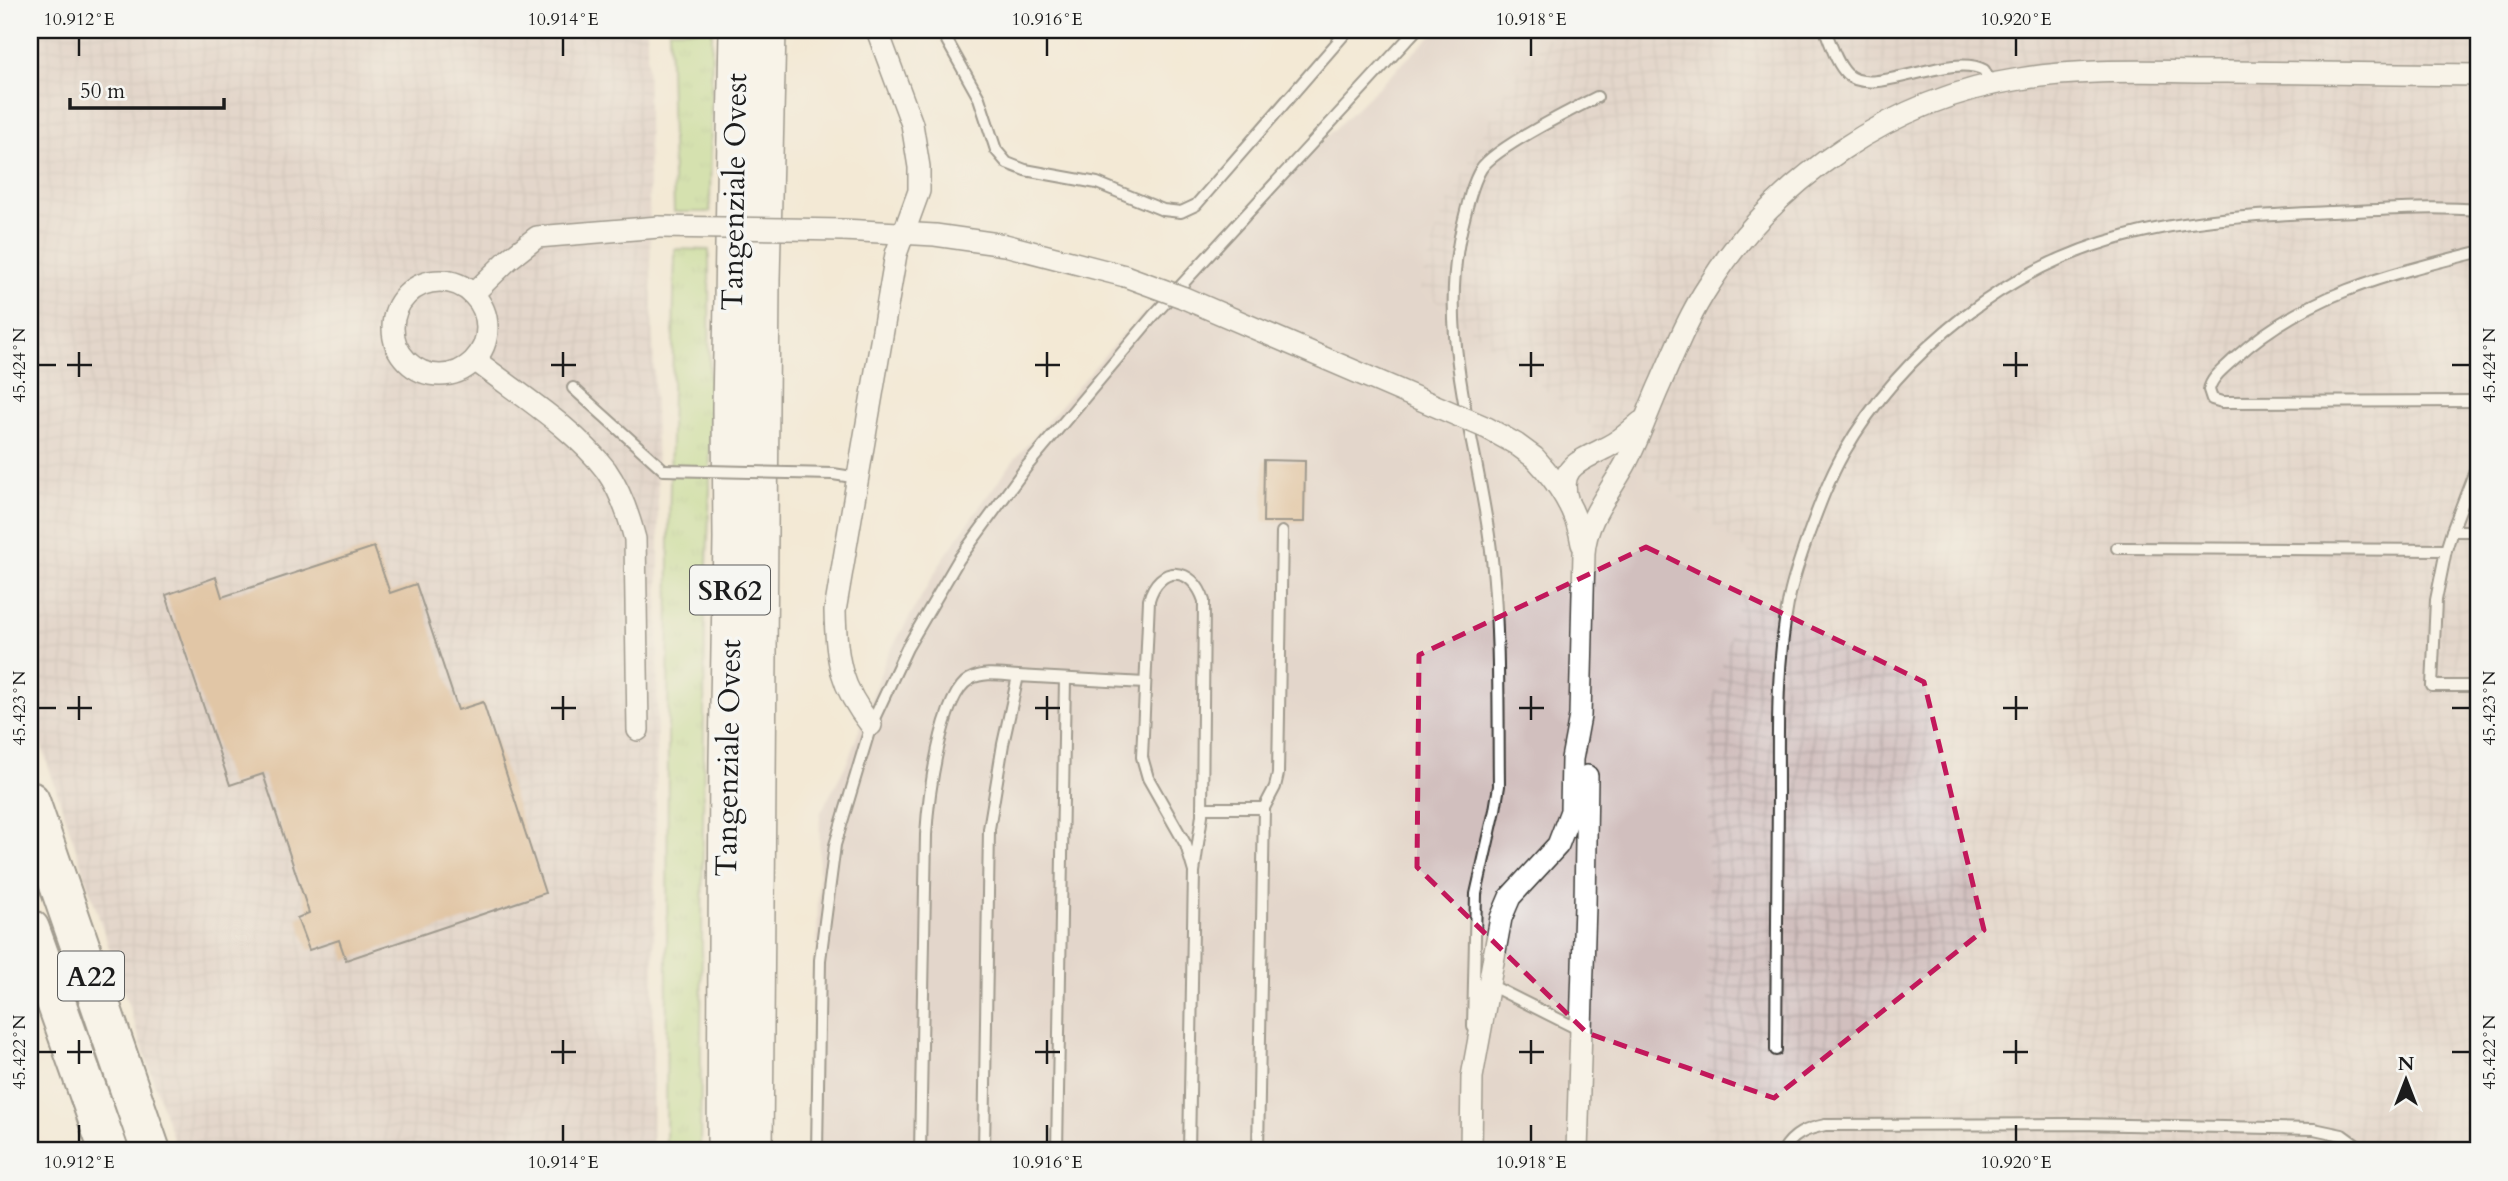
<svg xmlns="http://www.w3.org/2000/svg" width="2508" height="1181" font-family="Cardo,serif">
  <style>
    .industrial { fill: url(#industrial-grid) }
    .railway { fill: #d1bfbe }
    .grass { fill: url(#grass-tufts); stroke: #677a4f; stroke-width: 2 }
    .building { fill: #cd9c6d }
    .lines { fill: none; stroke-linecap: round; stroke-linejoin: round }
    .service-casing { stroke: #3c3b38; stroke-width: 14 }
    .minor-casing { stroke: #3c3b38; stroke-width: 24 }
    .trunk-casing { stroke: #3c3b38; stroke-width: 38 }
    .motorway-casing { stroke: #3c3b38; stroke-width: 42 }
    .service { stroke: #fff; stroke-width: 10 }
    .minor { stroke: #fff; stroke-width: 21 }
    .trunk { stroke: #fff; stroke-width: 35 }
    .motorway { stroke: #fff; stroke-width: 38 }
    .service-bridge-casing { stroke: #3c3b38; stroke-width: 14; stroke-linecap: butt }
    .minor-bridge-casing { stroke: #3c3b38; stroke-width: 24; stroke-linecap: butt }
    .service-bridge { stroke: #fff; stroke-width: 10 }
    .minor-bridge { stroke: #fff; stroke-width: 21 }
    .marked { fill: none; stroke: #c2185b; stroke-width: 5; stroke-dasharray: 14 9; stroke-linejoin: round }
    .ticks { fill: none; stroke: #1c1c1c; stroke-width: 2.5 }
    .labels { text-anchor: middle; stroke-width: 7; stroke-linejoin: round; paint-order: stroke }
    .shield { fill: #f6f6f2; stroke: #5d5d5c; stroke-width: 2 }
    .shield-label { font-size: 28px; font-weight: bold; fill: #1c1c1c }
    .street-label { font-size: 30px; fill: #1c1c1c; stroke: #f6f6f2 }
    .neatline { fill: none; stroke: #1c1c1c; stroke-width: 2.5 }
    .ticks-label { font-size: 18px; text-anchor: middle; fill: #1c1c1c }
  </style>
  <defs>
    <pattern id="industrial-grid" width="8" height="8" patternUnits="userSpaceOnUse" patternTransform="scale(1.75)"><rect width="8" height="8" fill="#d1bfbe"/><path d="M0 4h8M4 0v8" fill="none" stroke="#b3a4a3"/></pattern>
    <pattern id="grass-tufts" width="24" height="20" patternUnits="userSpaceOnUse" patternTransform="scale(1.75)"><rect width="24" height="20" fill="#b2d882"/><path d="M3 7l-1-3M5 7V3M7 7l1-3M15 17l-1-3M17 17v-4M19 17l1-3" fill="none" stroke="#98b970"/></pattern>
  </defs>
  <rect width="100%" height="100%" fill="#f6f6f2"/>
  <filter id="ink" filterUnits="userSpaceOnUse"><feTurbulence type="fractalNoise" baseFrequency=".0143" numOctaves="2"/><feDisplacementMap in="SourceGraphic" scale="14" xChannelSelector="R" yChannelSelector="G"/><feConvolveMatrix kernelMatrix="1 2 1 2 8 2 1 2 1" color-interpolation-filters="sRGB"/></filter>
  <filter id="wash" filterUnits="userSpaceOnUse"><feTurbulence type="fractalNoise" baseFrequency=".00686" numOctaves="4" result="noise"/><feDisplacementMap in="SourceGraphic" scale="28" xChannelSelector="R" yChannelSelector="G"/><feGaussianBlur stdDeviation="1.57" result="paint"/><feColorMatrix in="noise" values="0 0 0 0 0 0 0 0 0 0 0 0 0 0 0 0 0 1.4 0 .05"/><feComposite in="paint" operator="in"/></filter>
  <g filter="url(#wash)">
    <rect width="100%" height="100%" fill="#f3e9d6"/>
    <g class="industrial">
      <path d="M30,30h617l2,170 10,343 -7,608h-475l-147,-440z"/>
      <path d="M1556,30h922v1121h-772l3,-437 41,-159 -330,-266 17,-65 67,-133 35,-47z"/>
    </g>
    <path class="railway" d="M1437,30h119l-17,14 -35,47 -67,133 -17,65 331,266 -42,159 -3,437h-893l7,-337 28,-53 38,-103 55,-96 36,-52 37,-50 111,-128z"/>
    <g class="grass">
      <path d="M669,30h43l-2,182h-36z"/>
      <path d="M675,249l34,1 1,238 -5,126 -5,537h-34l3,-620z"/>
    </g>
    <g id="blocks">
      <g class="building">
        <path d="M1264,460l41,1 -1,61h-41z"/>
        <path d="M374,547l16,46 26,-9 42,126 25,-8 62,191 -199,67 -7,-20 -30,10 -12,-32 12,-5 -46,-139 -33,11 -64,-190 50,-18 6,20z"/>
      </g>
    </g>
  </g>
  <g filter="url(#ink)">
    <use href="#blocks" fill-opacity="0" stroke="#3c3b38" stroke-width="2"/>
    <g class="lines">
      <defs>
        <g id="service">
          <path d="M941,30l38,68 17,52 11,13 18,7 72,13 66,27 18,2 15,-7 152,-175"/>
          <path d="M1825,30c6,14 11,33 22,44 25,25 103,-23 137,-4l7,14"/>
          <path d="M2478,252c-89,22 -173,42 -243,106 -9,9 -24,19 -26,32l3,9 10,3 256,-1"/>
          <path d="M573,388l91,82"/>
          <path d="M2478,463l-26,68h26"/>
          <path d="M833,474l26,4"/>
          <path d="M2117,548l329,2 6,-19"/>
          <path d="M2446,550l-10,50 -4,86h46"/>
          <path d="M1202,808h62l-6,343"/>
          <path d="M1264,808l11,-21 3,-13 4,-242"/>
          <path d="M1488,984l92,46"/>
          <path d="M1473,1027l3,-133 19,-84 4,-24c-1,-76 1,-152 -7,-227 -12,-116 -59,-223 -28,-340 4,-16 8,-35 17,-50 12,-20 92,-60 116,-72"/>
          <path d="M1776,1050c1,-85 1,-169 2,-254 0,-64 -2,-129 10,-192 4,-24 13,-48 21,-71 10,-27 20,-54 34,-79 60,-105 166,-188 283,-218 66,-18 138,-21 206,-24 48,-2 98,-6 146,-2"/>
          <path d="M817,1151l3,-191 15,-115 36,-120 36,-77 52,-89 68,-93 126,-150 263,-286"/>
          <path d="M920,1151l6,-316c2,-33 14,-140 44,-156 14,-8 32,-4 48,-3"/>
          <path d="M984,1151l5,-322 14,-85 15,-68 127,7"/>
          <path d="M1057,1151l8,-472"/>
          <path d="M1189,1151l5,-279 8,-57 2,-214c-11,-35 -45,-37 -55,-1l-7,157 6,21 38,67 8,27"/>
          <path d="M1783,1151c10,-17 23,-22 42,-26l253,-1 236,5 28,6 22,16"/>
        </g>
        <g id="minor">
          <path d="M843,230l92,5 70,10 120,31"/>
          <circle cx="440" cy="328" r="47"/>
          <path d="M473,294l36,-35 28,-22 122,-10"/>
          <path d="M475,360c42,33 98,67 131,110 14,20 23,46 29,69l3,191"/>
          <path d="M1535,458c23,25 42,52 47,86"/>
          <path d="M1568,502c-12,-37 14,-41 41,-56 12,-6 21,-15 32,-24"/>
          <path d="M871,725c-31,-38 -35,-67 -36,-114l61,-357 23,-63v-24l-7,-43 -35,-94"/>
          <path d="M1471,1151l1,-74 29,-159 9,-21 48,-52 13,-34 1,-52 8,-43 4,-163c2,-35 27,-61 43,-92 13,-25 22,-53 34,-79 14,-32 28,-67 48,-97 67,-107 186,-187 311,-206 67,-11 138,-7 206,-7 84,1 168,2 252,3"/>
          <path d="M1577,1151l8,-245 2,-130"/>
        </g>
        <g id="trunk">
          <path d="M725,1151l2,-392 4,-220 -1,-132 7,-377"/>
          <path d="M755,1151l7,-871 6,-250"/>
        </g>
        <g id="motorway">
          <path d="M30,801l121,350"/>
          <path d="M30,929l79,222"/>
        </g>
      </defs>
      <use href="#service" class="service-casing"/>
      <use href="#minor" class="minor-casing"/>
      <use href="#trunk" class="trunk-casing"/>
      <use href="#motorway" class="motorway-casing"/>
      <use href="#service" class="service"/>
      <use href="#minor" class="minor"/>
      <use href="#trunk" class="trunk"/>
      <use href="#motorway" class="motorway"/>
      <defs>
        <path id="service-bridge" d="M664,470l169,4"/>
        <g id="minor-bridge">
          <path d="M659,227l184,3"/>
          <path d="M1125,276l57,21 305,131 29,16 19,14"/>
        </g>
      </defs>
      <use href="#service-bridge" class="service-bridge-casing"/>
      <use href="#minor-bridge" class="minor-bridge-casing"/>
      <use href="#service-bridge" class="service-bridge"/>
      <use href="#minor-bridge" class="minor-bridge"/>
    </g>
  </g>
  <path d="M0 0H2508V1181H0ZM1646,547l278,135 60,248 -210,168 -187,-65 -170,-166 2,-212z" fill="#f3e9d6" fill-opacity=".55" fill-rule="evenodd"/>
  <path class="marked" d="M1646,547l278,135 60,248 -210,168 -187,-65 -170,-166 2,-212z"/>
  <path class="ticks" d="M79,38v18M563,38v18M1047,38v18M1531,38v18M2016,38v18M79,352v25M563,352v25M1047,352v25M1531,352v25M2016,352v25M38,365h18M67,365h25M551,365h25M1035,365h25M1519,365h25M2003,365h25M2452,365h18M79,696v24M563,696v24M1047,696v24M1531,696v24M2016,696v24M38,708h18M67,708h25M551,708h25M1035,708h25M1519,708h25M2003,708h25M2452,708h18M79,1040v24M563,1040v24M1047,1040v24M1531,1040v24M2016,1040v24M38,1052h18M67,1052h25M551,1052h25M1035,1052h25M1519,1052h25M2003,1052h25M2452,1052h18M79,1125v17M563,1125v17M1047,1125v17M1531,1125v17M2016,1125v17"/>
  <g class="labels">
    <g class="shield">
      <rect x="690" y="565.5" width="80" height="49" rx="5"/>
      <rect x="58" y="951.5" width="66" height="49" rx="5"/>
    </g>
    <g class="shield-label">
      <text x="730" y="600">SR62</text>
      <text x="91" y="986">A22</text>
    </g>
    <g class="street-label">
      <text transform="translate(734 192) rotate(-89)" y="10">Tangenziale Ovest</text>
      <text transform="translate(728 758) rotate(-89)" y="10">Tangenziale Ovest</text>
    </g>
  </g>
  <rect width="2508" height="1181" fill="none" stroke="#f6f6f2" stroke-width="77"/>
  <g transform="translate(2406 1080)" stroke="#f6f6f2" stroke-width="5" paint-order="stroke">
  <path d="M0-5L12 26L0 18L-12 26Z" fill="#1c1c1c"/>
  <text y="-10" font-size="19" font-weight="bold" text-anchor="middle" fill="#1c1c1c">N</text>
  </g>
  <path d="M70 98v10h154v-10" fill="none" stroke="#1c1c1c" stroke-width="3.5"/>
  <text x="80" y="98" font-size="21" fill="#1c1c1c" stroke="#f6f6f2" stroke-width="5" paint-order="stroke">50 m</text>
  <rect x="38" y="38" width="2432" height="1104" class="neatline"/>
  <g class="ticks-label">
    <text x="79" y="25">10.912°E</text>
    <text x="563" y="25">10.914°E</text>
    <text x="1047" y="25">10.916°E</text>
    <text x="1531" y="25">10.918°E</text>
    <text x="2016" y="25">10.920°E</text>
    <text transform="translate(19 365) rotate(-90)" y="6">45.424°N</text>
    <text transform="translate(2489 365) rotate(-90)" y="6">45.424°N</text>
    <text transform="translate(19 708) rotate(-90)" y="6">45.423°N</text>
    <text transform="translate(2489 708) rotate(-90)" y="6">45.423°N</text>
    <text transform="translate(19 1052) rotate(-90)" y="6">45.422°N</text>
    <text transform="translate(2489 1052) rotate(-90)" y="6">45.422°N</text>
    <text x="79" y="1168">10.912°E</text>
    <text x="563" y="1168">10.914°E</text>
    <text x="1047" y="1168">10.916°E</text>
    <text x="1531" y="1168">10.918°E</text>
    <text x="2016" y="1168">10.920°E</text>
  </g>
</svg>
